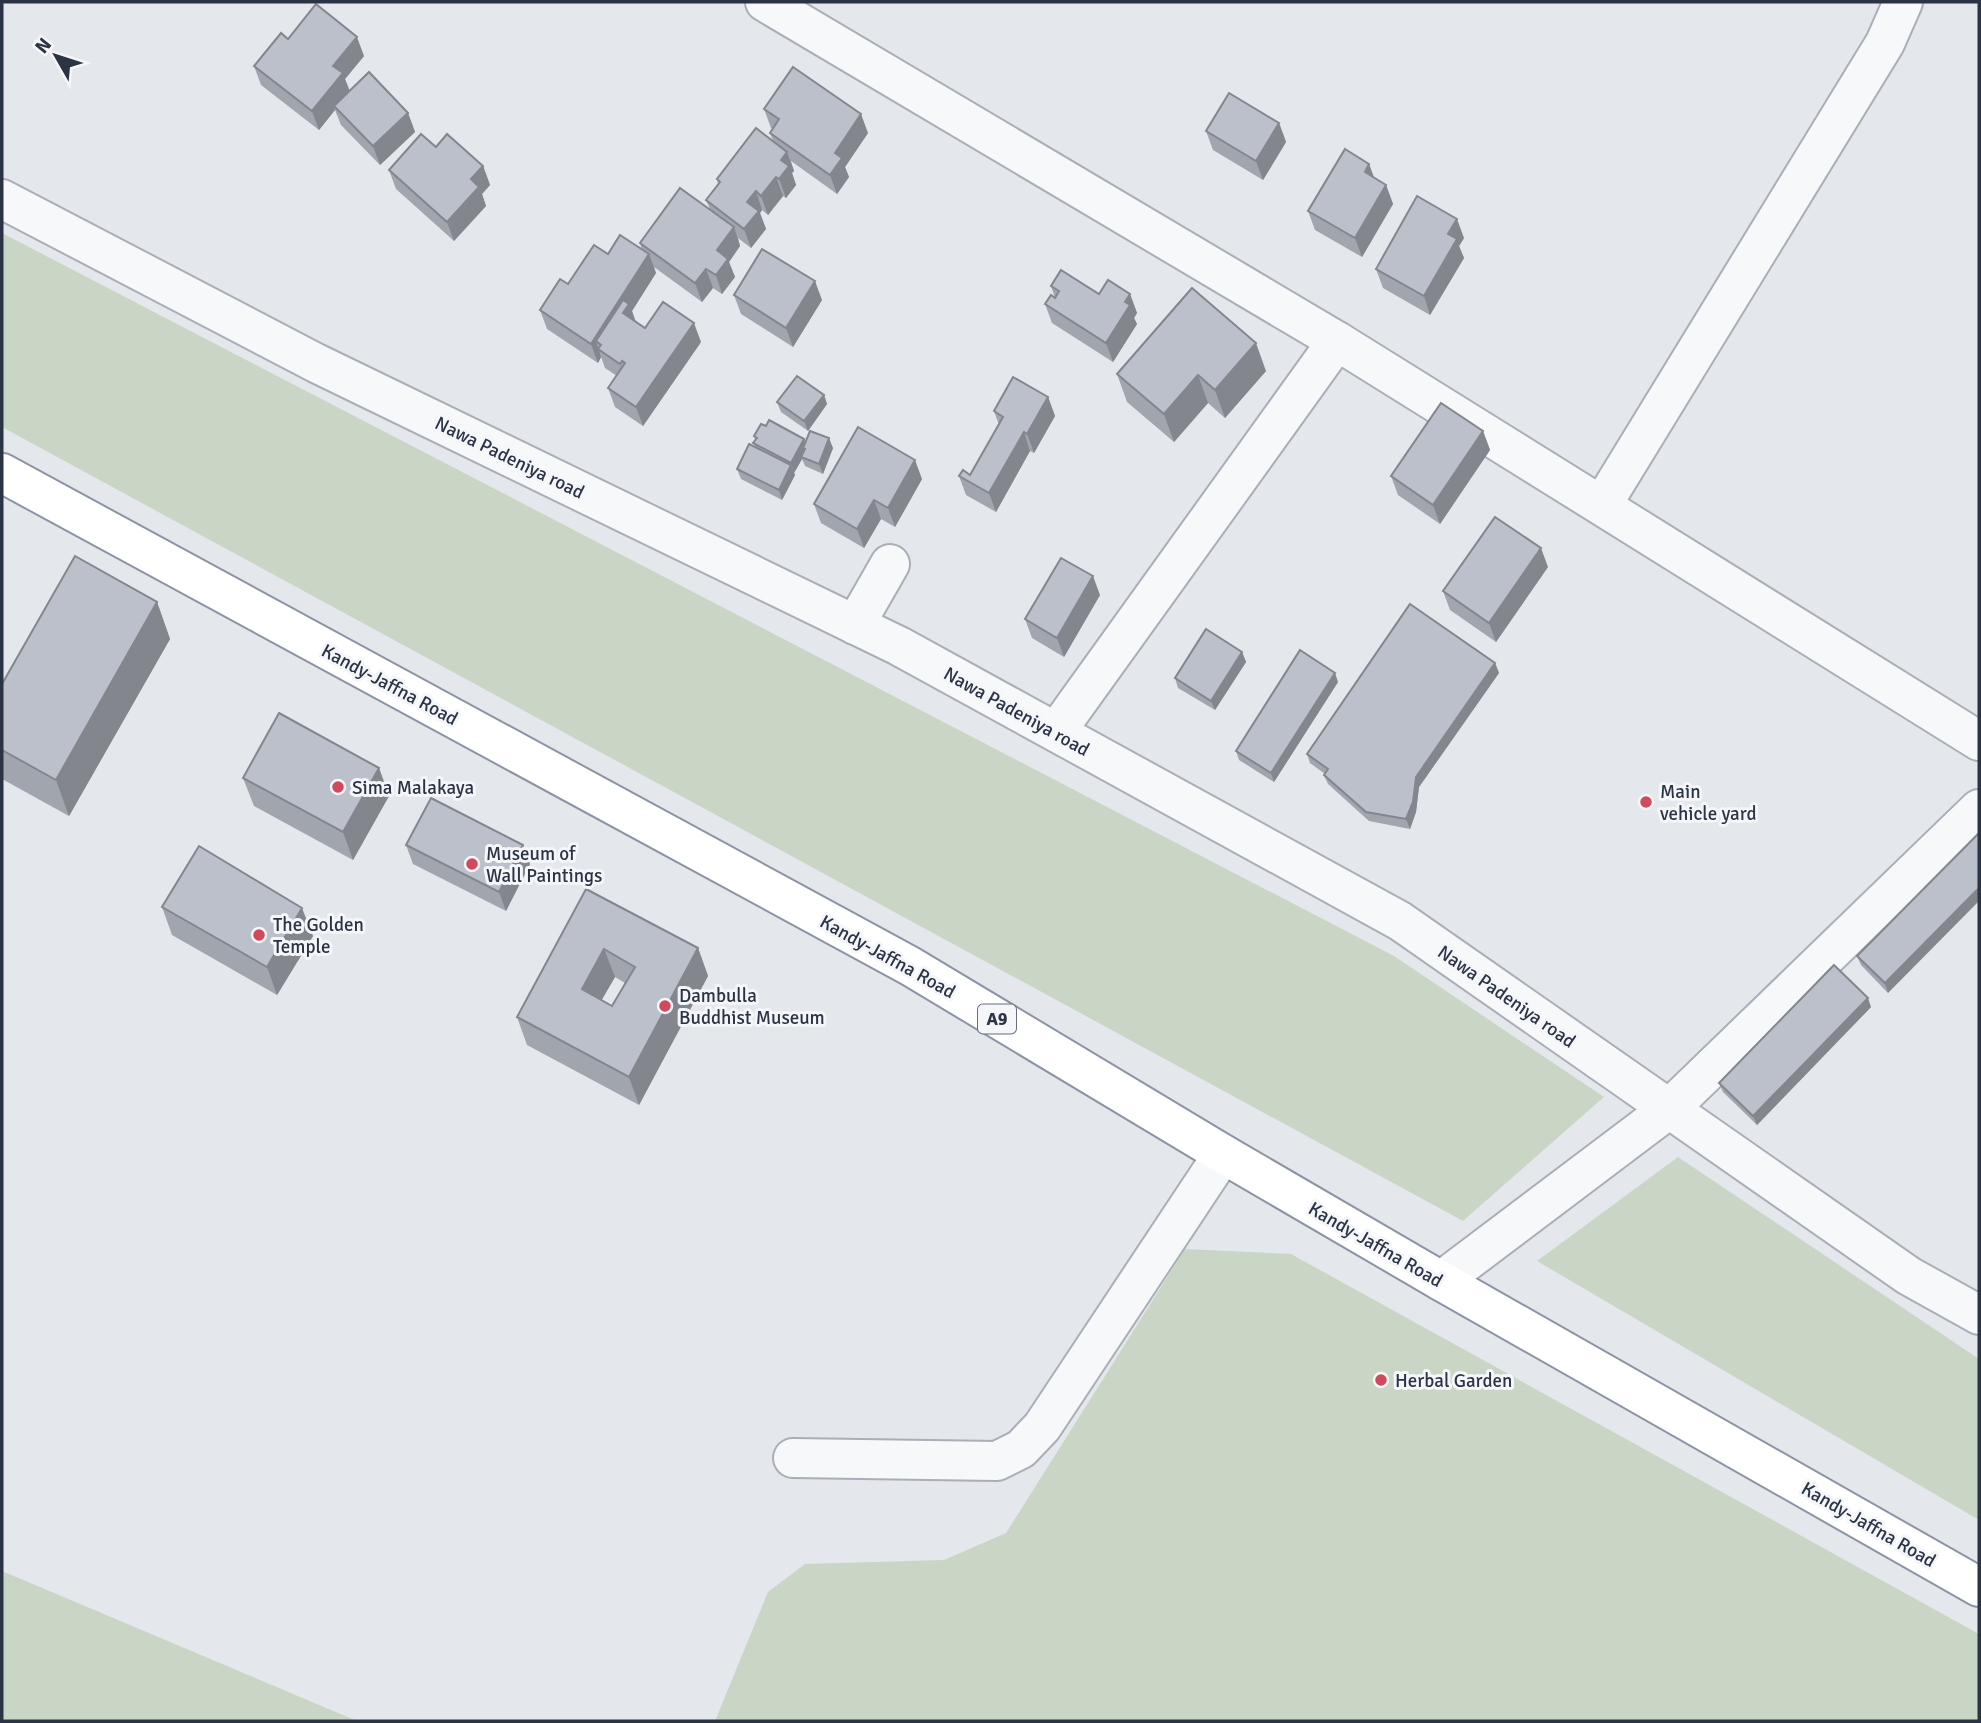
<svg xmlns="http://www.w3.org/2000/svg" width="1981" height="1723" font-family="Signika,sans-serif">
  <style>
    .green { fill: #c9d6c5 }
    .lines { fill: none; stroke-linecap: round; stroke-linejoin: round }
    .minor-casing { stroke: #a9aeb7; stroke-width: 42 }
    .highway-casing { stroke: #8b94a3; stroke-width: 42 }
    .minor { stroke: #f7f8fa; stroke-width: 38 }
    .highway { stroke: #fff; stroke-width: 38 }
    .wall { fill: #a1a5ae; fill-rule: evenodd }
    .shaded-wall { fill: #83868d }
    .building { fill: #bbc0ca; stroke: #83868d; stroke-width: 2; fill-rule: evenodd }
    .poi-dot { fill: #d1495b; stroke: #f4f6f9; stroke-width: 2.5 }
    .labels { text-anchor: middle; stroke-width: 6; stroke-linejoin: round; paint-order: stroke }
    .shield { fill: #f4f6f9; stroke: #676e7b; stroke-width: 2 }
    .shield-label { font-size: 18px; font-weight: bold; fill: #2b3445 }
    .street-label { font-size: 19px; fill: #2b3445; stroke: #f4f6f9 }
    .poi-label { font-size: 19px; fill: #2b3445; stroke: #f4f6f9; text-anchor: start }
  </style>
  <rect width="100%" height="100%" fill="#e4e7ec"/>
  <g class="green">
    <path d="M2,233l1392,723 210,141 -141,124 -1461,-794z"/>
    <path d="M1678,1157l301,202v161l-442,-259z"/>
    <path d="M1185,1249l106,5 688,380v87h-1264l53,-129 37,-28 139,-4 62,-27z"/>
    <path d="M2,1571l355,150h-355z"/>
  </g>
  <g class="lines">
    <defs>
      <g id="minor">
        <path d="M765,2l572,339 642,400"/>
        <path d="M2,199l314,164 583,283 501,275 509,355 70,39"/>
        <path d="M1602,505l283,-462 18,-41"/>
        <path d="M855,625l35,-61"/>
        <path d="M1056,732l281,-391"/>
        <path d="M1441,1281l228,-172 310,-300"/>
        <path d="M793,1458l204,3 24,-12 21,-22 181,-273"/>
      </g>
      <path id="highway" d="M2,473l908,493 313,188 218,127 538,306"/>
    </defs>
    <use href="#minor" class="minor-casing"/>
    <use href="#highway" class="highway-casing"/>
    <use href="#minor" class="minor"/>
    <use href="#highway" class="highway"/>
  </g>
  <g class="wall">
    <path d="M288,39l76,17 -19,23 5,12 58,22 7,19 -35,33 -39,-40 -6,-15 -16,20 -58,-45 -7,-19z"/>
    <path d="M764,109l104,24 -23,34 4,10 -12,17 -46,-33 3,10 -2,2 4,12 -10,13 -3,-2 -15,19 -6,-5 -2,3 6,16 -15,19 -13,-10 2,8 -11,16 6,15 -13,17 -9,-6 -11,14 -48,-35 2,6 -24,38 4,11 9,6 56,14 -58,84 -28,-19 -7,-19 9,-12 -12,-8 -4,-11 -3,6 -51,-34 -7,-19 28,-26 74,-34 -2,-7 70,-34 -4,-9 12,-16 -1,-5 56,-38 -3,-8 3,-4 -2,-1z"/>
    <path d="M1279,123l7,19 -23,38 -50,-30 -7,-19z"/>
    <path d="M1369,164l5,14 12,7 7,19 -31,53 -47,-27 -7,-19z"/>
    <path d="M483,166l7,19 -8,9 4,12 -32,35 -58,-52 -7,-19z"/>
    <path d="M1464,238l-5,8 5,12 -34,57 -47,-27 -7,-19z"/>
    <path d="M1051,286l48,8h31l7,19 -3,5 3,6 -24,38 -61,-39 -7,-19 10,-6z"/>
    <path d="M734,295l88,5 -29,47 -52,-33z"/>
    <path d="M1266,371l-41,47 -17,-15 -34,39 -47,-40 -10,-28z"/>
    <path d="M824,395l3,9 -19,27 -27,-19 -4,-10z"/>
    <path d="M1048,397l7,19 -21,37 -4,-2 -34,61 -30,-17 -7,-19 11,-1 29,-50 -5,-14z"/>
    <path d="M766,426l38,13 1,3 28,6 -10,26 -18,-8 -3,-7 -8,14 1,2 -13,25 -41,-21 -4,-10 18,-22 -2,-4 2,-3 -1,-4z"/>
    <path d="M1483,431l7,19 -50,74 -42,-29 -7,-19z"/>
    <path d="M922,479l-27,48 -14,-8 -17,29 -43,-25 -7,-19z"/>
    <path d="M1548,567l-52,75 -46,-32 -7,-19z"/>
    <path d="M1100,595l-36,62 -32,-19 -7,-19z"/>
    <path d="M157,602l13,37 -101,177 -67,-37v-95z"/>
    <path d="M1242,652l4,10 -31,48 -37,-22 -3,-10z"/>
    <path d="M1495,663l4,10 -80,114 -3,25 -6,17 -41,-8 -41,-37 -4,-9 1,-1 -15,-11 -3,-9z"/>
    <path d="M1338,682l-64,100 -35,-22 -3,-9z"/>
    <path d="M379,768l10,28 -36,64 -99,-54 -11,-28z"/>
    <path d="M1979,833l-91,160 -27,-28 -4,-9z"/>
    <path d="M406,845l124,19 -24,47 -93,-47z"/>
    <path d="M586,889l112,59 10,28 -69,129 -112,-60 -10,-28zM615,977l10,6 -13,23 -11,-6z"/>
    <path d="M162,907l151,29 -36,59 -105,-60z"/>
    <path d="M1871,1007l-114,118 -34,-33 -4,-9z"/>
  </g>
  <g class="shaded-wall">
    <path d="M357,37l7,19 -19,23 5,13 -16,14 1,4 -16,20 -7,-19 21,-45z"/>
    <path d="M408,113l7,19 -35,33 -7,-19z"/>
    <path d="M861,114l7,19 -23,34 4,10 -12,17 -7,-19 5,-22z"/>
    <path d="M1279,123l7,19 -23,38 -7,-19z"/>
    <path d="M787,152l7,19 -2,2 4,12 -10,13 -7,-19 2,-19z"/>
    <path d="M1369,164l7,19 -11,-11z"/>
    <path d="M483,166l7,19 -8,9 4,12 -32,35 -7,-19 24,-43z"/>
    <path d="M776,177l7,19 -15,19 -7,-19z"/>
    <path d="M1386,185l7,19 -31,53 -7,-19z"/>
    <path d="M756,191l6,19 -2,3 6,16 -15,19 -7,-19 3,-27z"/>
    <path d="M1457,219l7,19 -5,8 5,12 -34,57 -6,-19 24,-62z"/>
    <path d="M734,227l6,19 -11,16 6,15 -13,17 -6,-19 1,-25z"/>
    <path d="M649,254l7,19 -24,38 4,12 -35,22 -5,-4 5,16 -3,6 -7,-19z"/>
    <path d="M706,269l7,19 -11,14 -7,-19z"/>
    <path d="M815,281l7,19 -29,47 -7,-19z"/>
    <path d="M1130,294l7,19 -3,5 3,6 -24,38 -7,-19 19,-41z"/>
    <path d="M694,323l7,19 -58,84 -7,-19z"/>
    <path d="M1256,343l10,28 -41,47 -10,-28z"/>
    <path d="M1198,375l10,28 -34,39 -10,-28z"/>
    <path d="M824,395l3,9 -19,27 -4,-10z"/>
    <path d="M1048,397l7,19 -21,37 -7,-19z"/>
    <path d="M1483,431l7,19 -50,74 -7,-19z"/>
    <path d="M1024,432l6,19 -34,61 -7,-19z"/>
    <path d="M829,438l4,10 -10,26 -4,-10z"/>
    <path d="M804,439l4,10 -5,-1 2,6 -4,3 1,2 -8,14 -3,-10z"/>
    <path d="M915,460l7,19 -27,48 -7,-19z"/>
    <path d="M791,465l4,10 -13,25 -3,-10z"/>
    <path d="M874,500l7,19 -17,29 -7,-19z"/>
    <path d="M1541,548l7,19 -52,75 -7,-19z"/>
    <path d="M1093,576l7,19 -36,62 -7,-19z"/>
    <path d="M157,602l13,37 -101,177 -13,-36z"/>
    <path d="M1242,652l4,10 -31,48 -4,-9z"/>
    <path d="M1495,663l4,10 -80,114 -3,25 -6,17 -4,-10 10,-42z"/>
    <path d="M1335,673l3,9 -64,100 -3,-9z"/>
    <path d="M379,768l10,28 -36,64 -10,-28z"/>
    <path d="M523,845l7,19 -24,47 -7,-19z"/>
    <path d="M1979,888v13l-91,92 -3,-10z"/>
    <path d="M302,908l11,28 -36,59 -10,-28z"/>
    <path d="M698,948l10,28 -69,129 -10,-28z"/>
    <path d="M604,949l11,28 -23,40 -10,-28z"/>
    <path d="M1868,998l3,9 -114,118 -4,-9z"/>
  </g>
  <g class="building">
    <path d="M316,4l41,33 -24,29 10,7 -31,38 -58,-45 27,-33 7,6z"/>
    <path d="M793,67l68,47 -26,39 7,5 -12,17 -60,-42 9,-14 -15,-10z"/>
    <path d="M369,72l39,41 -35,33 -39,-40z"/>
    <path d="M1229,93l50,30 -23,38 -50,-30z"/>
    <path d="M756,128l31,24 -6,8 8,6 -10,13 -3,-2 -15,19 -5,-5 -9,11 12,9 -15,18 -38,-29 14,-18 -3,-3z"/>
    <path d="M421,134l15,13 11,-13 36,32 -12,13 8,8 -32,35 -58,-52z"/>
    <path d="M1345,149l24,15 -4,8 21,13 -31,53 -47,-27z"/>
    <path d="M680,188l54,39 -17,23 11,9 -12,16 -10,-6 -11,14 -55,-40z"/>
    <path d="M1417,196l40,23 -9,15 9,5 -33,57 -48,-27z"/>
    <path d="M620,235l29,19 -58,90 -51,-34 20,-31 8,5 26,-39 14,9z"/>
    <path d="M762,249l53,32 -29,47 -52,-33z"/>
    <path d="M1061,270l38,24 9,-14 22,14 -5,8 5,3 -24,38 -61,-39 6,-9 4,3 4,-7 -8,-5z"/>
    <path d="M1192,288l64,55 -41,47 -17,-15 -34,39 -47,-40z"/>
    <path d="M623,300l6,4 -6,9 22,15 18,-26 31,21 -58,84 -28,-19 17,-25 -3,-2 -2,3 -22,-15 3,-4 -5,-4z"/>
    <path d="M797,376l27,19 -20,26 -27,-19z"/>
    <path d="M1013,377l35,20 -21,37 -3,-2 -35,61 -30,-17 4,-6 7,5 33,-58 -9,-6z"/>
    <path d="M1441,403l42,28 -50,74 -42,-29z"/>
    <path d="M769,420l35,19 -13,24 -38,-20 4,-5 -3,-2 7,-12 5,2z"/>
    <path d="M858,427l57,33 -27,48 -14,-8 -17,29 -43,-25z"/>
    <path d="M810,431l19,7 -10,26 -18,-7 4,-8 -2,-1z"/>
    <path d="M749,444l42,21 -12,25 -42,-21z"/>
    <path d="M1495,517l46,31 -52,75 -46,-32z"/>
    <path d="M75,556l82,46 -101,178 -54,-30v-66z"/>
    <path d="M1061,558l32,18 -36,62 -32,-19z"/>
    <path d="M1410,604l85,59 -79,114 -3,25 -7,17 -40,-7 -42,-37 4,-6 -21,-15z"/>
    <path d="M1206,629l36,23 -31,49 -36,-23z"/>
    <path d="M1300,650l35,23 -64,100 -35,-22z"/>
    <path d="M279,713l100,55 -36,64 -100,-54z"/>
    <path d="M431,798l92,47 -24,47 -93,-47z"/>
    <path d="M1979,833v55l-94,95 -28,-27z"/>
    <path d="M199,846l103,62 -35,59 -105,-60z"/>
    <path d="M586,889l112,59 -69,129 -112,-60zM604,949l31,18 -23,39 -30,-17z"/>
    <path d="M1834,965l34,33 -115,118 -34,-33z"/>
  </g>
  <g class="poi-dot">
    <circle cx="338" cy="787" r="7"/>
    <circle cx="1646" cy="802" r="7"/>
    <circle cx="472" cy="864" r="7"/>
    <circle cx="259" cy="935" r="7"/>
    <circle cx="665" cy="1006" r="7"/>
    <circle cx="1381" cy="1380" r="7"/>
  </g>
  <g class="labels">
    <rect class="shield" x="978" y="1004.5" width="38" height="29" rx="5"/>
    <g class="shield-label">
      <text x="997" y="1025">A9</text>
    </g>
    <g class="street-label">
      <text transform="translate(510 457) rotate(26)" y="7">Nawa Padeniya road</text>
      <text transform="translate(390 684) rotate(28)" y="7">Kandy-Jaffna Road</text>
      <text transform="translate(1017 711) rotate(29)" y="7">Nawa Padeniya road</text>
      <text transform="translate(888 956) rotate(29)" y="7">Kandy-Jaffna Road</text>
      <text transform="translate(1507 996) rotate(35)" y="7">Nawa Padeniya road</text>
      <text transform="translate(1376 1244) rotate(30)" y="7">Kandy-Jaffna Road</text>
      <text transform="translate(1869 1524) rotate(30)" y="7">Kandy-Jaffna Road</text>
    </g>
    <g class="poi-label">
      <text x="352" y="794">Sima Malakaya</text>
      <text x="1660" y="798">Main<tspan x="1660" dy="22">vehicle yard</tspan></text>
      <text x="486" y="860">Museum of<tspan x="486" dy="22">Wall Paintings</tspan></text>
      <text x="273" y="931">The Golden<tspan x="273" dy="22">Temple</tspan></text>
      <text x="679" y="1002">Dambulla<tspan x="679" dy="22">Buddhist Museum</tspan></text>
      <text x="1395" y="1387">Herbal Garden</text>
    </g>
  </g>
  <rect width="1981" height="1723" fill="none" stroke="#2b3445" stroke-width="7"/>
  <g transform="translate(56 56) rotate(309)" stroke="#f4f6f9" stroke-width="5" paint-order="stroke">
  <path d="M0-5L12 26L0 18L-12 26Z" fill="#2b3445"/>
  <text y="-10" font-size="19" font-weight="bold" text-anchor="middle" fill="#2b3445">N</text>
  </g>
</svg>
